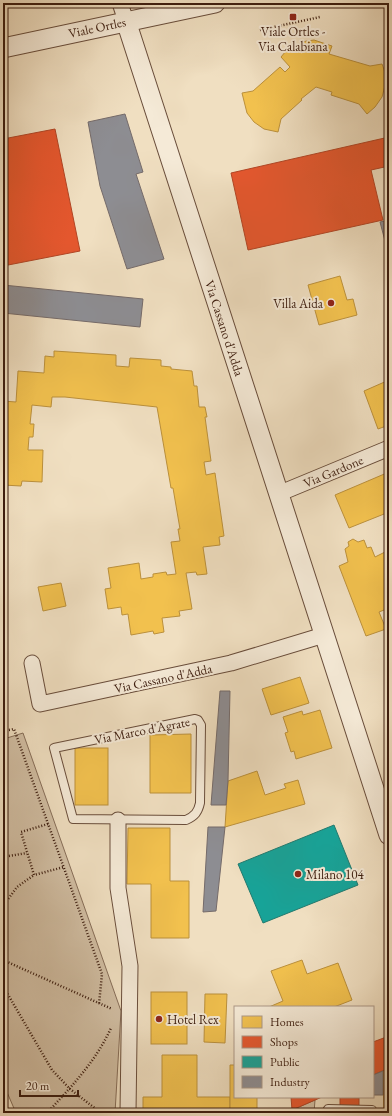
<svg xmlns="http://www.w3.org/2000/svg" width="392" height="1116" font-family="'EB Garamond',serif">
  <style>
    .green { fill: #d1bea3; stroke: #866d58 }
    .homes { fill: #f2c14e; stroke: #bb903b }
    .shops { fill: #e4572e; stroke: #b24524 }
    .public { fill: #17a398; stroke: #227a6f }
    .industry { fill: #8d8d92; stroke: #756b6a }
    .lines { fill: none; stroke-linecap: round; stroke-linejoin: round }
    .service-casing { stroke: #694d3b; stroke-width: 10 }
    .minor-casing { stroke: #694d3b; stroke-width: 17 }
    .tertiary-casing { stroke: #694d3b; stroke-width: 21 }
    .path { stroke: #3c1c0e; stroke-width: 2.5; stroke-dasharray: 1 2; stroke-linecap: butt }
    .service { stroke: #f5ead7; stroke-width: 8 }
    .minor { stroke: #f5ead7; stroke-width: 15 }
    .tertiary { stroke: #f5ead7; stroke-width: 19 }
    .poi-dot { fill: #8f2418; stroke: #f5ead7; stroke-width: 1.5 }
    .labels { text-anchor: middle; stroke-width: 4; stroke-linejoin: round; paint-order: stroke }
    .street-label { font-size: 13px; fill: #3c1c0e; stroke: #f5ead7 }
    .poi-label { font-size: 13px; fill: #3c1c0e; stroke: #f5ead7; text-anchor: start }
  </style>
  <rect width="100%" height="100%" fill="#f0dfc1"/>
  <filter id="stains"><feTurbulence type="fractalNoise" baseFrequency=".005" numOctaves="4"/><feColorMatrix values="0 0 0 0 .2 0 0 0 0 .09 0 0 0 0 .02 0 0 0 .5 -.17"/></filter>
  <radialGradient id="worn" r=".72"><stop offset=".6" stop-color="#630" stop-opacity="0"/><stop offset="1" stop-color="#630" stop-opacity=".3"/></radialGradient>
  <g class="green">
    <path d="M3,722l4,16 16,-5 98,278 -6,102h-99l-13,-30z"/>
    <path d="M315,1100l-1,13h-22v-3z"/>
  </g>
  <g class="homes">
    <path d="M314,40l18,6 -3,8 41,12 12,-2 5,14 -5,19 -7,10 -8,7 -8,-10 -28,-9 1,-3 -16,-5 -15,12 1,1 -21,19 -3,13 -14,-3 -10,-7 -7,-9 -5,-20 11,-2 27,-24 5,5 5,-5 -9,-10 5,-6 15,-9z"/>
    <path d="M340,276l7,24 6,-1 4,16 -38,10 -11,-40z"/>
    <path d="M54,351l62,4v11l13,1 1,-9 31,2v6l10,1v2l21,2 2,15h3l2,21h6l2,10h-2l6,44 -7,1 2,13 9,-2 9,63 -5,1 1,8 -17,2 4,27 -10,1 -1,-3 -10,1 6,36 -13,2 1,5 -18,2 2,14 -10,2 -1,-3 -22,4 -3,-21 -6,1 -1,-8 -13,2 -3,-20 6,-1 -3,-20 31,-5 2,16 12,-2v-3l13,-2 1,3 9,-1 -5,-32 9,-1 -2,-12h2l-7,-41h-2l-14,-81 -92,-10h-13l-1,10 -19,-2 -2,19h4l-1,13h-4l-1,13h15l-1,32 -20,-1 -1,5 -18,-1v-84l13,1 2,-31 26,2 1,-17 9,1z"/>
    <path d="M389,380v45l-11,4 -14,-38z"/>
    <path d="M389,472v40l-40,16 -14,-33z"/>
    <path d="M353,539l5,3 6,-2 3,8 4,-1 4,10 12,-6 2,6v51l-10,4 7,17 -20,7 -27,-70 9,-4 -3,-13 4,-3 -1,-4z"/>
    <path d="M61,583l5,23 -23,5 -5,-24z"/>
    <path d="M300,677l9,26 -38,12 -9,-26z"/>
    <path d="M320,710l12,38 -36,11 -2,-8 -3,1 -6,-19 3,-1 -5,-15 19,-6 1,4z"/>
    <path d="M191,734v59h-41v-58z"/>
    <rect x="75" y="748" width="33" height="57"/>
    <path d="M257,771l8,24 21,-7 -2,-4 14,-4 7,24 -80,23 3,-46z"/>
    <path d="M128,828h42v53h19v57h-38v-54h-24z"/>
    <path d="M302,960l5,14 31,-11 14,37 -18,7h-65l14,-6 -12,-30z"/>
    <rect x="151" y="992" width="36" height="52"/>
    <path d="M205,994h22l-2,49 -21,-1z"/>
    <path d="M162,1055h35v42h33v16h-87v-16h19z"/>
    <path d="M230,1065h5v32h22v16h-27z"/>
    <path d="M383,1071h6v42h-5z"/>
  </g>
  <g class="shops">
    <path d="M55,129l25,122 -77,15v-127z"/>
    <path d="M389,137v29l-18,4 12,50 -135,30 -17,-77z"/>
    <path d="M389,1036v32l-16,7v-33z"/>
    <path d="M291,1097h31l-30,13z"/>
    <path d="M340,1097l19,1v15l-19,-1z"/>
  </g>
  <path class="public" d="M334,825l24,60 -95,38 -25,-59z"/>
  <g class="industry">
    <path d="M125,114l18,58 -7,2 28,85 -37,10 -27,-83 -12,-64z"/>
    <path d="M389,220v36l-9,-34z"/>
    <path d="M3,285l140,14 -3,28 -137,-14z"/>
    <path d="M220,691h10l-2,90 -2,24h-15z"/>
    <path d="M208,827h17l-9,84 -13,1z"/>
    <path d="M383,1071v24h-10v-20z"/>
  </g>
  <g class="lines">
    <defs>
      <g id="service">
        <path d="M195,719l3,1 3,5 -1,78c-2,9 -5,13 -14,17l-113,-1 -19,-71z"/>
        <path d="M326,1113l2,-4 44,1v3"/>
      </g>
      <g id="minor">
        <path d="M120,3l6,18"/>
        <path d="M278,494l111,-46"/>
        <path d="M32,663l8,41 191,-41 93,-28"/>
        <path d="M118,820v68l12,78 -2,147"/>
      </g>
      <g id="tertiary">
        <path d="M126,21l263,814"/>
        <path d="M3,48l212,-45"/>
      </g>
    </defs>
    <use href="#service" class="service-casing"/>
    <use href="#minor" class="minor-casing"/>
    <use href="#tertiary" class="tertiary-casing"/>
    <g class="path">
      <path d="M3,7l22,-4"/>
      <path d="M260,30l60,-13"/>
      <path d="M3,731l11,-2 88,245 -3,30"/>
      <path d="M48,824l-27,8 13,43 30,-8"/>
      <path d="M3,857l24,-4"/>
      <path d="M3,906l14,-19 17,-12"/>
      <path d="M3,960l109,49"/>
      <path d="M3,986l49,84 18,19 31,24"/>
      <path d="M47,1113c25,-27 49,-52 64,-85"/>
    </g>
    <use href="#service" class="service"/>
    <use href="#minor" class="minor"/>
    <use href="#tertiary" class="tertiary"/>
  </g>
  <g class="poi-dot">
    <rect x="289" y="13" width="8" height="8" rx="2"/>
    <circle cx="331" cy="303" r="4"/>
    <circle cx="298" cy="874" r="4"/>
    <circle cx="159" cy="1019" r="4"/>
  </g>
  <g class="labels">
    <g class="street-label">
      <text transform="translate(97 27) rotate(-12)" y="5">Viale Ortles</text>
      <text transform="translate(225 328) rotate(72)" y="5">Via Cassano d'Adda</text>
      <text transform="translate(333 471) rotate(-23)" y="5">Via Gardone</text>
      <text transform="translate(163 678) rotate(-12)" y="5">Via Cassano d'Adda</text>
      <text transform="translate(142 730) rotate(-11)" y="5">Via Marco d'Agrate</text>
    </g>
    <g class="poi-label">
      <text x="293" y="36" text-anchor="middle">Viale Ortles -<tspan x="293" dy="15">Via Calabiana</tspan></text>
      <text x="323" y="308" text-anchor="end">Villa Aida</text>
      <text x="306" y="879">Milano 104</text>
      <text x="167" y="1024">Hotel Rex</text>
    </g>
  </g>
  <rect width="392" height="1116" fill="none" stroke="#f0dfc1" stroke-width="16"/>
  <rect x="4" y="4" width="384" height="1108" fill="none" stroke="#3c1c0e" stroke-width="2"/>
  <rect x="8" y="8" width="376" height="1100" fill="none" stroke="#3c1c0e"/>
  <rect x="234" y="1006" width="140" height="92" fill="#f5ead7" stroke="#ab9887"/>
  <rect x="242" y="1016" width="20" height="12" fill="#f2c14e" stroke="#ab9887"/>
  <text x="270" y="1026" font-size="12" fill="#3c1c0e">Homes</text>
  <rect x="242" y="1036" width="20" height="12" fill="#e4572e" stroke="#ab9887"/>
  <text x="270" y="1046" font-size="12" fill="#3c1c0e">Shops</text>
  <rect x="242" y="1056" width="20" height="12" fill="#17a398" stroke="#ab9887"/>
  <text x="270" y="1066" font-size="12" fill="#3c1c0e">Public</text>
  <rect x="242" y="1076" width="20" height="12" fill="#8d8d92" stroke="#ab9887"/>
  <text x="270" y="1086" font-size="12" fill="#3c1c0e">Industry</text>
  <path d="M20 1090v6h58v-6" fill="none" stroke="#3c1c0e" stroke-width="2"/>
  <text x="26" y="1090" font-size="12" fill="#3c1c0e" stroke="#f5ead7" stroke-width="3" paint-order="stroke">20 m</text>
  <rect width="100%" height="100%" filter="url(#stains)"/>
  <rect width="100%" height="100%" fill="url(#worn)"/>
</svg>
